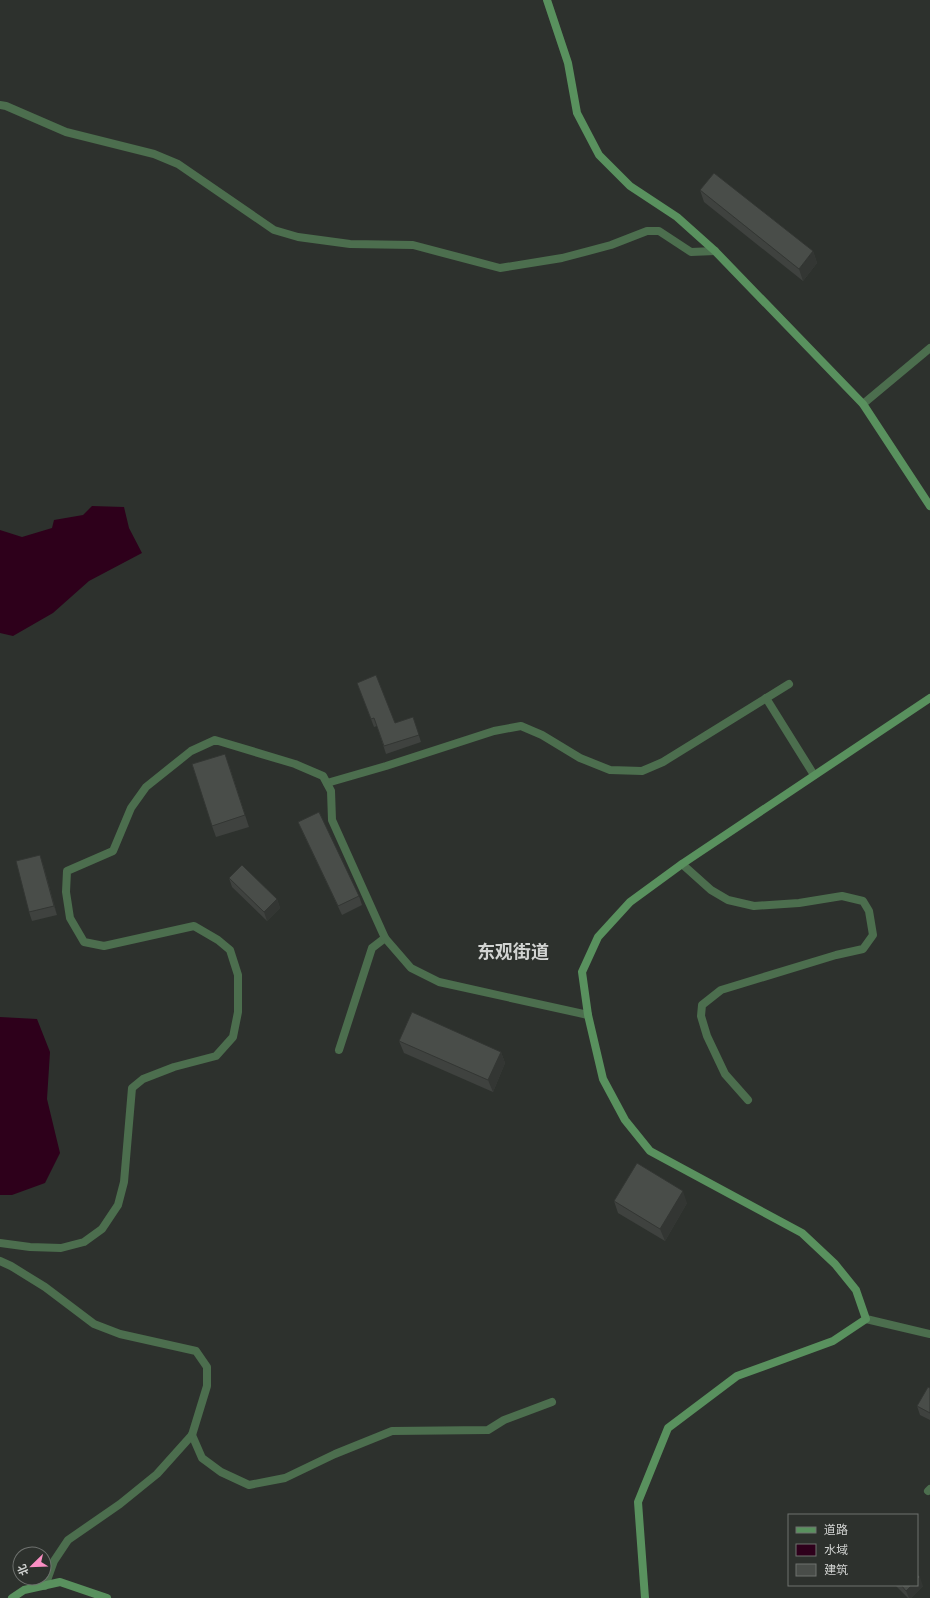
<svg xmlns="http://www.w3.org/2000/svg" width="930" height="1598" font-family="Poppins,'Noto Sans SC',sans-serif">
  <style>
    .water { fill: #2e001b }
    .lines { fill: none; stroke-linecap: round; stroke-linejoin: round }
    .minor { stroke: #4c6e4e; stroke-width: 8 }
    .tertiary { stroke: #4c6e4e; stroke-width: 8 }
    .secondary { stroke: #59915e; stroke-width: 8 }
    .wall { fill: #3f423f }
    .shaded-wall { fill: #333633 }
    .building { fill: #494d49; stroke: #333633 }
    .labels { text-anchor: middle; stroke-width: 3; stroke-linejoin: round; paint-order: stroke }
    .district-label { font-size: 18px; font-weight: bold; fill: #d2d4d2; stroke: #2d312d }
  </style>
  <rect width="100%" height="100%" fill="#2d312d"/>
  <g class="water">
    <path d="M92,506l32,1 5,21 13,25 -53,28 -36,32 -40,23 -13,-3v-103l22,7 30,-9 2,-8 29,-5z"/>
    <path d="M0,1017l37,2 13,33 -3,47 13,54 -15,30 -33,12h-12z"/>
  </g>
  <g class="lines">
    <g class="minor">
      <path d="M0,105l6,1 60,26 88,22 24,10 96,66 24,7 52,7 63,1 87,23 62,-10 49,-13 36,-14h12l32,21 24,-1"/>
      <path d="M766,698l48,77"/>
      <path d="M327,783l59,-17 108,-35 27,-5 21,9 38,23 30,12 32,1 21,-9 126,-78"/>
      <path d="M682,864l29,26 17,10 26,6 45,-3 43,-7 21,5 6,10 4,24 -10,14 -27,6 -115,35 -19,15 -1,11 6,20 18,38 23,26"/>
      <path d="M339,1050l33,-102 13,-10"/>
      <path d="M192,1435l10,23 19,14 28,13 36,-7 50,-24 57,-23 96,-1 16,-10 48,-18"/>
      <path d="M928,1491l2,-2"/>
    </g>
    <g class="tertiary">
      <path d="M863,404l67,-56"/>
      <path d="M0,1243l30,4 31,1 23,-6 18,-13 16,-24 6,-23 8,-94 11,-9 31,-12 42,-11 17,-19 5,-25v-37l-8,-25 -12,-10 -24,-14 -90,20 -20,-4 -14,-24 -4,-26 1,-21 46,-20 18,-43 15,-21 45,-36 24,-11 80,24 28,12 8,15 1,29 53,118 26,30 28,14 149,33"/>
      <path d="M0,1261l11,5 34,21 49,37 26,10 76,17 11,16v19l-15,49 -35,39 -37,30 -52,36 -14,21 -9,25"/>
      <path d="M866,1319l64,15"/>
    </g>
    <g class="secondary">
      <path d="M547,0l21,63 9,50 22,42 31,31 47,31 38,34 148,153 67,102"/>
      <path d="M12,1598l12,-8 36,-8 47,16"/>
      <path d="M645,1598l-7,-96 30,-74 69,-52 96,-35 33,-22 -10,-29 -21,-26 -33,-31 -152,-82 -25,-31 -22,-41 -15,-64 -6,-43 16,-35 32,-35 52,-38 248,-166"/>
    </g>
  </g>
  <g class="wall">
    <path d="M700,190l113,61 4,12 -14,18 -99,-79z"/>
    <path d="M357,683l38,40 18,-6 8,25 -35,12 -9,-28 -3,1z"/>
    <path d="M229,765l20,62 -33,10 -4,-11z"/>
    <path d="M298,822l61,74 3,9 -20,10 -40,-84z"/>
    <path d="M43,864l14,51 -25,6 -3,-9z"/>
    <path d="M229,878l48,21 3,9 -13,13 -35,-34z"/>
    <path d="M399,1041l102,11 4,11 -12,29 -89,-39z"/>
    <path d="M614,1201l73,2 -22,38 -47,-28z"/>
    <path d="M930,1388v32l-10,-5 -3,-9z"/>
    <path d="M895,1585h22l6,1 -12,12h-3z"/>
  </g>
  <g class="shaded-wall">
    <path d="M813,251l4,12 -14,18 -4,-12z"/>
    <path d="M225,754l4,11 20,62 -4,-12z"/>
    <path d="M40,855l3,9 14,51 -3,-9z"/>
    <path d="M277,899l3,9 -13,13 -3,-9z"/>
    <path d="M501,1052l4,11 -12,29 -5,-12z"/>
    <path d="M683,1191l4,12 -22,38 -5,-12z"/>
    <path d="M920,1577l3,9 -12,12h-2l-3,-7 6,-6h5v-5z"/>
  </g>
  <g class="building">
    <path d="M714,173l99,78 -14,18 -99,-79z"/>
    <path d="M376,675l19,48 18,-6 6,18 -35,11 -10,-28 -3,1 -14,-36z"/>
    <path d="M225,754l20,61 -33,11 -20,-62z"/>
    <path d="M319,812l40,84 -21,10 -40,-84z"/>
    <path d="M40,855l14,51 -25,6 -13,-51z"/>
    <path d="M242,865l35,34 -13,13 -35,-34z"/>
    <path d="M412,1012l89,40 -13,28 -89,-39z"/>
    <path d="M637,1163l46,28 -23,38 -46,-28z"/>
    <path d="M928,1387l2,1v25l-13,-7z"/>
    <path d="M917,1574l3,3 -3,3z"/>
    <path d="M901,1585h11l-6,6z"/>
  </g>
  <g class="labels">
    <g class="district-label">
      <text x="513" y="958">东观街道</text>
    </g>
  </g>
  <rect x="788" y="1514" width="130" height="72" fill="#2d312d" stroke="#6f726f"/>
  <rect x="796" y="1527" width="20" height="6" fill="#59915e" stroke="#6f726f"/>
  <text x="824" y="1534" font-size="12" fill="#d2d4d2">道路</text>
  <rect x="796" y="1544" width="20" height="12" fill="#2e001b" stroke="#6f726f"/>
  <text x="824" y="1554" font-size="12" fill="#d2d4d2">水域</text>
  <rect x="796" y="1564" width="20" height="12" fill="#494d49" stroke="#6f726f"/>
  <text x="824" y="1574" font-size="12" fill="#d2d4d2">建筑</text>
  <g transform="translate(32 1566) rotate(247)"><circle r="19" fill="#2d312d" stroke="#6f726f"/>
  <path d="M0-3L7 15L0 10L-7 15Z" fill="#fb8fc4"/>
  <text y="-6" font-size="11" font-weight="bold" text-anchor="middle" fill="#d2d4d2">北</text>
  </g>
</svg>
